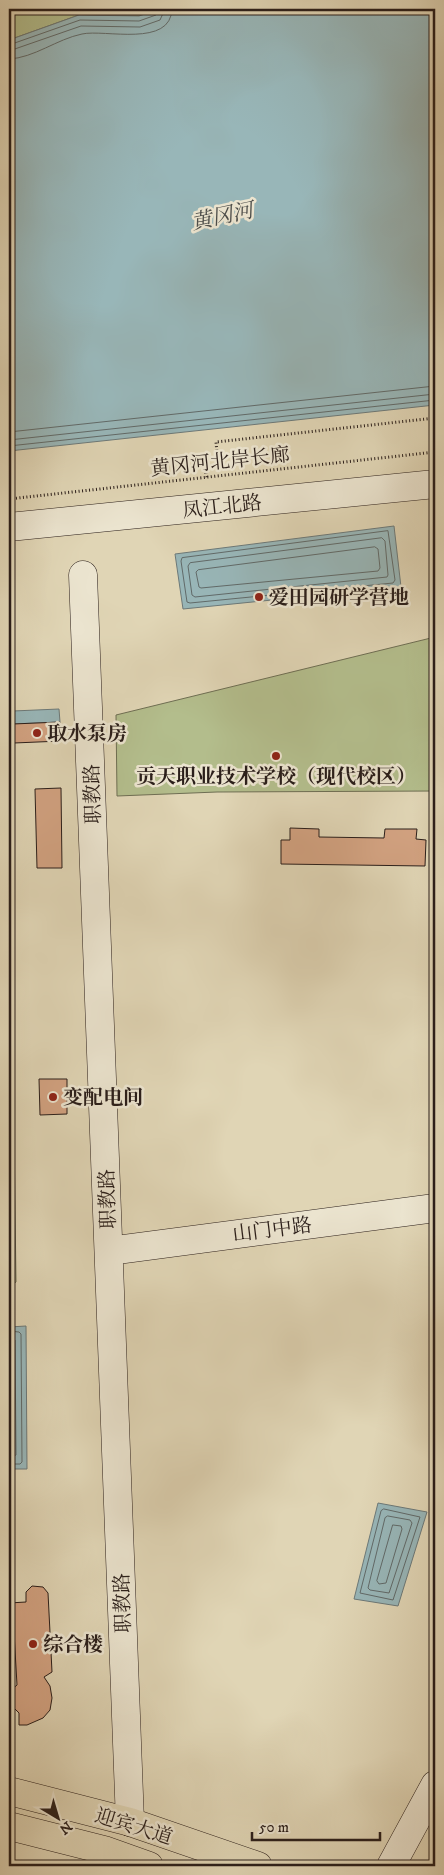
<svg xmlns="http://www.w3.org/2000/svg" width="444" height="1875" font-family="'IM FELL DW Pica','Noto Serif SC',serif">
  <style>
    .green { fill: #b3bd8c; stroke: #6e6e53 }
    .water { fill: #98b6b8; stroke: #6c7979 }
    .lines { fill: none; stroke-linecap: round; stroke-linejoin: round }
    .shore { stroke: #616a69; stroke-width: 1 }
    .building { fill: #d2a281; stroke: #2a1e1a }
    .secondary-casing { stroke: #2a1e1a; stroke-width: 29 }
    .primary-casing { stroke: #2a1e1a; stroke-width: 29 }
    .path { stroke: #2a1e1a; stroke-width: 3; stroke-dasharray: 1 2.5; stroke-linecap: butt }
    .secondary { stroke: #ebe4cf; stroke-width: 28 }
    .primary { stroke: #e0d5b5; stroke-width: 28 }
    .poi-dot { fill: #8f2418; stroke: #ebe4cf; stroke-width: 2 }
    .labels { text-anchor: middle; stroke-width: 5; stroke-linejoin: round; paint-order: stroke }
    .street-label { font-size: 20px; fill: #2a1e1a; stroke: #ebe4cf }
    .poi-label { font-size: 20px; font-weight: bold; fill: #2a1e1a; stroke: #ebe4cf; text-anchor: start }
    .water-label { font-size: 21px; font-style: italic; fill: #4b4c49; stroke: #ebe4cf }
  </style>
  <rect width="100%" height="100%" fill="#e0d5b5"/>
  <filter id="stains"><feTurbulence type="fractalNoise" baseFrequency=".004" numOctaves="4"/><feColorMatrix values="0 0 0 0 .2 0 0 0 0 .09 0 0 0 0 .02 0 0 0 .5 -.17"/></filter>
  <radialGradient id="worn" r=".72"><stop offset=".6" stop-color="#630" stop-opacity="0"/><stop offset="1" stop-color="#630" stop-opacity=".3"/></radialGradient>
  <g class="green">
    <path d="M9,9h151l-21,7 -60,-1 -70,25z"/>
    <path d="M435,637v154l-218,1 -100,4 -1,-81z"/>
    <path d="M9,909l2,3 5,370 -7,6z"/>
  </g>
  <g class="water">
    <path d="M160,9h275v396l-426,46v-411l70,-25 60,1z"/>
    <path d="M394,526l7,61 -218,22 -8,-55z"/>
    <path d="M59,709l1,13 -47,2v-13z"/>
    <path d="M26,1326l1,143h-18v-142z"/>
    <path d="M378,1503l49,9 -29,94 -44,-7z"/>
  </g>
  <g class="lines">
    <g class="shore">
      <path d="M9,45l71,-25 59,1 17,-6 2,-6"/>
      <path d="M9,51l72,-25 59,1 20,-7 5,-11"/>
      <path d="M9,59c25,-1 48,-20 73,-25 23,-5 89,14 90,-25"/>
      <path d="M9,432l426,-46"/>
      <path d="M9,440l426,-46"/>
      <path d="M9,446l426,-46"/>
      <path d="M388,531l7,49 -2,3 -203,20 -3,-1 -6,-41 1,-3z"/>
      <path d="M382,538l3,3 3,34 -1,2 -192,20 -3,-2 -4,-29 2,-3z"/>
      <path d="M375,547l3,2 2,19 -2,3 -177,17 -2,-1 -3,-15 2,-2z"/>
      <path d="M9,1331l10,1 2,2 1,128 -2,2h-11"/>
      <path d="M9,1338l6,2 1,115 -7,3"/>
      <path d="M384,1509l36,8 -27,83 -33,-7 21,-82z"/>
      <path d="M388,1516l22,4 2,3 -23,70 -19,-3 -2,-2 17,-70z"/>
      <path d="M393,1525l8,1 1,3 -16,54 -7,1 -2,-3z"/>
    </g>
  </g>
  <g class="building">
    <path d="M60,722l1,19 -47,2 -1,-19z"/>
    <path d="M61,788l1,80h-25l-2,-79z"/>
    <path d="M290,828l29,1v8l65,1 1,-9h32l-1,10 10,1 -1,26 -144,-2v-24h9z"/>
    <path d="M39,1079h28v35l-27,1z"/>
    <path d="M32,1586l11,1 5,6 4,79 -8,5 6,9 2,12 -2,12 -7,8 -16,7h-8v-12l-8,-8 -2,-6 1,-8 7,-6 -4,-70 -4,-4v-8l17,-1v-10z"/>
  </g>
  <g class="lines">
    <defs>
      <g id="secondary">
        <path d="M9,527l426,-43"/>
        <path d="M83,575l47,1247"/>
        <path d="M109,1251l326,-43"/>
        <path d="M391,1866l44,-81"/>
      </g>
      <g id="primary">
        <path d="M9,1791l121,31 128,44"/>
        <path d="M9,1826l95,24 45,16"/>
      </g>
    </defs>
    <use href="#secondary" class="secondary-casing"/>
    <use href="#primary" class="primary-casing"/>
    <g class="path">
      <path d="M207,477l-2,-7 13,-6 -2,-22 219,-24"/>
      <path d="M9,499l426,-47"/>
    </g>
    <use href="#secondary" class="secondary"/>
    <use href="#primary" class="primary"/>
  </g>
  <g class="poi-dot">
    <circle cx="259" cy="597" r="5"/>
    <circle cx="37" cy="733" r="5"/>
    <circle cx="276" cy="756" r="5"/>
    <circle cx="53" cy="1097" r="5"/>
    <circle cx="33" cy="1644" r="5"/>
  </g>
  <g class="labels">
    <g class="street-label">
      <text transform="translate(220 461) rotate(-6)" y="7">黄冈河北岸长廊</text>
      <text transform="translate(222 506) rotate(-6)" y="7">凤江北路</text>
      <text transform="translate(92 794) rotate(-92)" y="7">职教路</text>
      <text transform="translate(107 1199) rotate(-92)" y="7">职教路</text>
      <text transform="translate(272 1229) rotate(-7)" y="7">山门中路</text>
      <text transform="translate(122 1603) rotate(-92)" y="7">职教路</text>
      <text transform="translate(134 1826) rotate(17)" y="7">迎宾大道</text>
    </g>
    <g class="poi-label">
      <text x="269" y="604">爱田园研学营地</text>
      <text x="47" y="740">取水泵房</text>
      <text x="276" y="783" text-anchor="middle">贡天职业技术学校（现代校区）</text>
      <text x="63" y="1104">变配电间</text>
      <text x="43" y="1651">综合楼</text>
    </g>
    <g class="water-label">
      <text transform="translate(222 216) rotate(-12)" y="7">黄冈河</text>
    </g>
  </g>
  <rect width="444" height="1875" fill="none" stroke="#e0d5b5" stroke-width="30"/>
  <rect x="10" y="10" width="424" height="1855" fill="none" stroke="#2a1e1a" stroke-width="2.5"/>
  <rect x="15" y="15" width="414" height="1845" fill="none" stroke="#2a1e1a"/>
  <g transform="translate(58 1818) rotate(142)" stroke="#ebe4cf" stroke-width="4" paint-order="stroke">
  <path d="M0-4L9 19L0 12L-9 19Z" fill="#2a1e1a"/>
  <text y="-8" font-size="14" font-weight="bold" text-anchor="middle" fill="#2a1e1a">N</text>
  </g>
  <path d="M252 1832v8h128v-8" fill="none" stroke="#2a1e1a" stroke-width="2.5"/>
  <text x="259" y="1832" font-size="15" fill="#2a1e1a" stroke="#ebe4cf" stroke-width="4" paint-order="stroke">50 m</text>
  <rect width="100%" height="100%" filter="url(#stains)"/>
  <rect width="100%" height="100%" fill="url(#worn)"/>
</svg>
